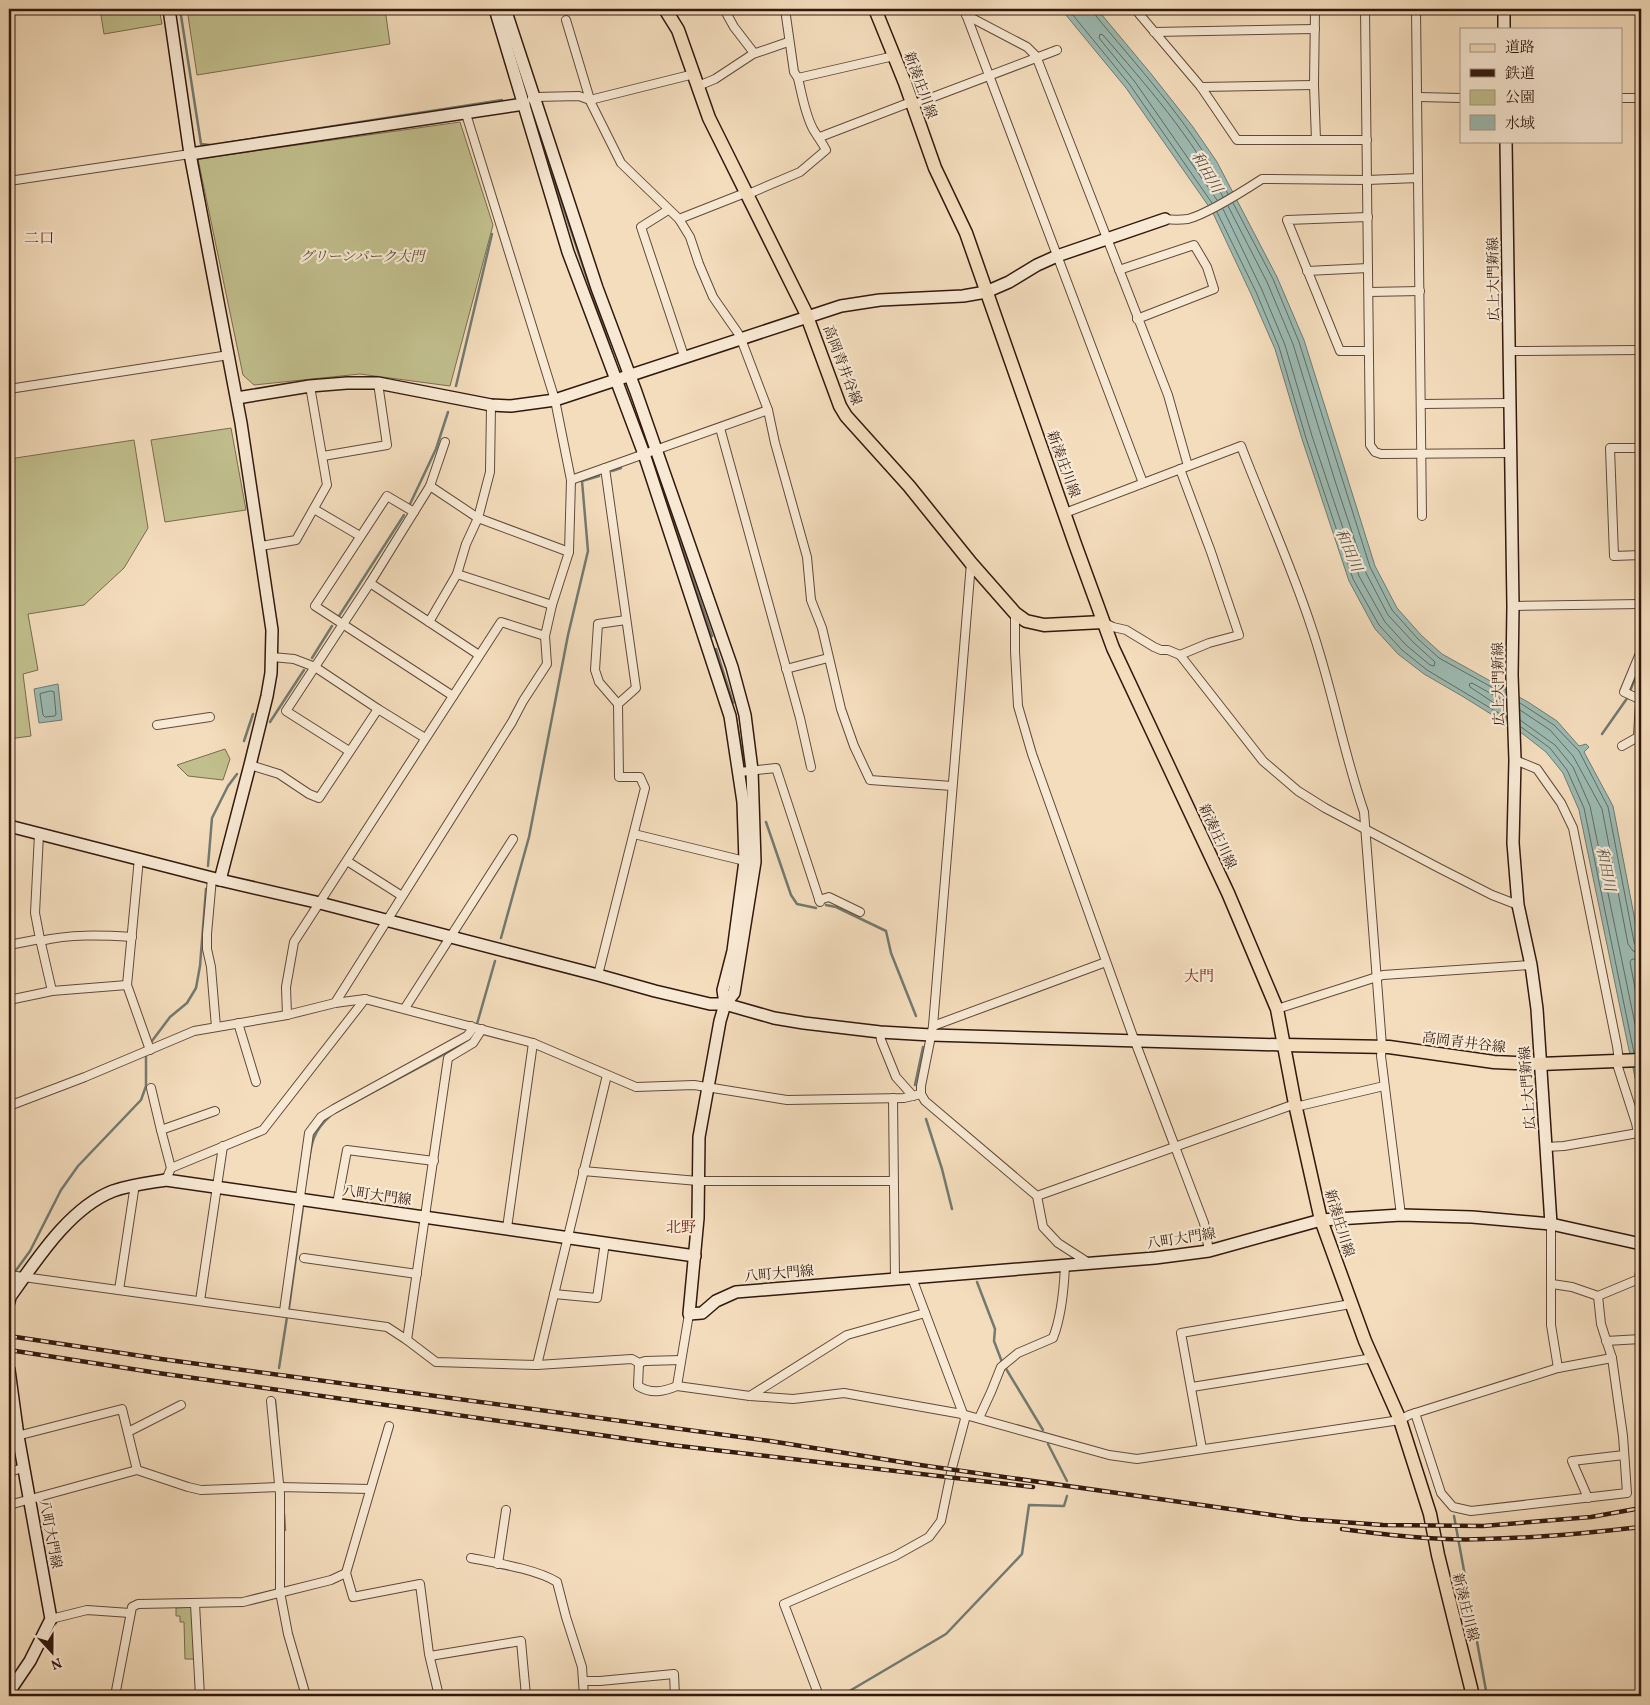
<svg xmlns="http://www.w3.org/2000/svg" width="1650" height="1705" font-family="Vollkorn,'Noto Serif JP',serif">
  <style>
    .green { fill: #c1bf8d; stroke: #7a6c4e }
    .water { fill: #9cbbb3; stroke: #727a71 }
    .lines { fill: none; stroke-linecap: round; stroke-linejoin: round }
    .shore { stroke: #676a61; stroke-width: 1 }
    .stream { stroke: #727a71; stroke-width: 2.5 }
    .street-casing { stroke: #624a3a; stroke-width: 10 }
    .secondary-casing { stroke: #32190f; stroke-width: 14 }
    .primary-casing { stroke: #32190f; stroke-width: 15 }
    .street { stroke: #f8e9d4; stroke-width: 8 }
    .secondary { stroke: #f8e9d4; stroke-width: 11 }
    .primary { stroke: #f4ddbd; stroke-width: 12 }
    .rail-casing { stroke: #32190f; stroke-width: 4.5 }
    .rail { stroke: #f8e9d4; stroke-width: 2.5; stroke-dasharray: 8; stroke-linecap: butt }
    .labels { text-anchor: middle; stroke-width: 4.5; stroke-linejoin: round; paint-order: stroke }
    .street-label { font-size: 14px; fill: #32190f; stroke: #f8e9d4 }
    .park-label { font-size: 14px; font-style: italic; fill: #5d4b35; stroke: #f8e9d4 }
    .water-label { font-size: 15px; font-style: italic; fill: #575248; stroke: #f8e9d4 }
    .neighbourhood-label { font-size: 15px; fill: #7a1f14; stroke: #f8e9d4 }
  </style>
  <rect width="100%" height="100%" fill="#f4ddbd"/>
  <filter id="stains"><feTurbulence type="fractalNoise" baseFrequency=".004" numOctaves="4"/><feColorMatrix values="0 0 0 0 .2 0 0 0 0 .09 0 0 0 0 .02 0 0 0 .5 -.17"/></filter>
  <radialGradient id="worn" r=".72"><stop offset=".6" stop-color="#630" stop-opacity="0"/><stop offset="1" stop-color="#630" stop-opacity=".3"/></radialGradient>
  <g class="green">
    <path d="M100,9h59l3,15 -58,10z"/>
    <path d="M187,9h198l5,35 -193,31z"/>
    <path d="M460,122l33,103 -43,161 -90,-12 -106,11 -11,-10 -45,-216z"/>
    <path d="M231,428l15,82 -81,12 -14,-82z"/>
    <path d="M134,440l14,88 -24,40 -40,37 -56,9 10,56 -15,4 8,62 -22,3v-280z"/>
    <path d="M225,749l5,10 -7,21 -35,-4 -11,-11z"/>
    <path d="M192,1607l2,52h-9l-1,-37h-4v-6h-4v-8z"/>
  </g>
  <g class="water">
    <path d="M1061,9h36l55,66 41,52 24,35 60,115 27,63 71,226 22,42 24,27 21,19 86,48 29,19 22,25 7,-2 3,3 -5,5 29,54 28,146v153l-15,-69 -47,-226 -16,-37 -17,-21 -23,-18 -61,-38 -38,-22 -26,-20 -23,-25 -26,-48 -47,-142 -27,-90 -24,-55 -39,-83 -86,-123z"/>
    <path d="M58,684l4,36 -23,3 -5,-34z"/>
  </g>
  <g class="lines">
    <g class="shore">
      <path d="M1068,9l62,76 82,118"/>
      <path d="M1093,9l1,4 6,8c46,55 95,109 128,173"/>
      <path d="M1217,200l-82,-118 -36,-44 1,-4 3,1c44,51 89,102 120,162"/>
      <path d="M1233,203l40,76 26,63 71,225 22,43 26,29 21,19 67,37"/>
      <path d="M1223,209l39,81 23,55 27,91 47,140 26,46 21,23 24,20 4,1 1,-4 -21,-19 -26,-28 -23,-44 -30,-90 -42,-137 -26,-62 -39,-76"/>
      <path d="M1217,212l39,80 23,55 27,91 47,141 26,46 23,25 25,20 80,48"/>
      <path d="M51,691l3,1 2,22 -1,2 -10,1 -2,-2 -3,-21z"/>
      <path d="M1506,702l-34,-19 -3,1 1,3 36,24"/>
      <path d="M1520,703l34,22 25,26 29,56 26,135 2,4 5,1"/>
      <path d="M1520,710l30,20 23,26 29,53 26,135 5,7 8,2"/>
      <path d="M1520,720l35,25 18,22 17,39 51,247"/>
      <path d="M1521,727l29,21 17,22 17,38 50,245"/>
      <path d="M1641,960l-9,-1 -2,3 11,58"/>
    </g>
    <g class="stream">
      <path d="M180,9l21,135 9,1"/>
      <path d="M535,123l77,230"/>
      <path d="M226,143l276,-43"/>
      <path d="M456,386l36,-152"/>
      <path d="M640,420l6,18"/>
      <path d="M655,468l57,168"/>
      <path d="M612,471l9,-3"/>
      <path d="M410,504l26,-55 12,-37"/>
      <path d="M339,616l65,-101"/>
      <path d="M716,649l17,54"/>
      <path d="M312,658l20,-32"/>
      <path d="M1630,691l11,-27"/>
      <path d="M735,713l9,53"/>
      <path d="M270,722l34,-52"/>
      <path d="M1602,734l26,-37"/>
      <path d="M244,741l9,-27"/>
      <path d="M746,776l1,8"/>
      <path d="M766,822l25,73 6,9 19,4"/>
      <path d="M208,866l4,-48 16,-32 9,-12"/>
      <path d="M826,905l10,2 50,24 5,22 25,63"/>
      <path d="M501,938l28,-101 39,-202 20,-84 -6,-70 17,-5"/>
      <path d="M477,1024l18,-63"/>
      <path d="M152,1041l18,-24 17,-14 9,-15 4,-22 6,-77"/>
      <path d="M915,1085l8,-38"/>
      <path d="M334,1113l133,-71 7,-8"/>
      <path d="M926,1119l16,50 10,40"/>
      <path d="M307,1174c4,-26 3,-40 23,-58"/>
      <path d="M9,1280l21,-29 31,-61 17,-24 63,-66 5,-14v-30"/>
      <path d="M977,1282l18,47 -1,12 8,21"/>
      <path d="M289,1308l14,-102"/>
      <path d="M1005,1367l38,63"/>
      <path d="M279,1368l8,-51"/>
      <path d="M275,1400l3,31"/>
      <path d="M1048,1444l19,37"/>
      <path d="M284,1514l1,16"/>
      <path d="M1454,1516l33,180"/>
      <path d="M841,1696l105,-62 76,-80 7,-49 35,1 3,-10"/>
    </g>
    <defs>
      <g id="street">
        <path d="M724,9l10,18 20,26"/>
        <path d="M785,9l9,63 4,6"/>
        <path d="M964,9l179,474"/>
        <path d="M1135,9l66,78 36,53h130"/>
        <path d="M1315,9l-1,76 2,55"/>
        <path d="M1365,9l5,436 5,7 6,2 129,-1"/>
        <path d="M1416,9l6,507"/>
        <path d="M966,15l61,32 9,9 132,339 20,71"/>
        <path d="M566,20l25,83 30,60 58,56 11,18 9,27 14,33 25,36 3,6 27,71 7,33 32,114 4,43 11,28 19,81 13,37 16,34 82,6"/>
        <path d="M1154,32l161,-3"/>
        <path d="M698,86l17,-7 38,-25 35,-12"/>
        <path d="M1201,87l113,-2"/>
        <path d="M1419,97l42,1"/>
        <path d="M1621,98h20"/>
        <path d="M532,99l3,-2 44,-1 11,4 104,-26"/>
        <path d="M912,105l145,-55"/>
        <path d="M820,137l91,-35"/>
        <path d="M9,181l181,-27"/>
        <path d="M746,195l54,-23 26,-22c-4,-8 -9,-14 -13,-21 -8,-15 -11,-34 -15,-51l96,-22"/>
        <path d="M668,210l-27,17 43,129"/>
        <path d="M1368,217l-81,3 53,131h28"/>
        <path d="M679,219l66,-26"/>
        <path d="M1165,219c8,1 15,1 23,0 19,-5 57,-29 74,-40l105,1 51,-2"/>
        <path d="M1119,270l75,-25 13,22 7,22 -77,30"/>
        <path d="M1307,271l61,-3"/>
        <path d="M1369,292l51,-1"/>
        <path d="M1510,351l131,-1"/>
        <path d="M9,389l220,-34"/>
        <path d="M1422,404l88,-1"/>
        <path d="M720,428l80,290 11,49"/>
        <path d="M1641,448h-31l4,108 27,-1"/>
        <path d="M323,456l64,-11 -9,-62"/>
        <path d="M571,480l197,-70"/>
        <path d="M430,486l48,32 91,34"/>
        <path d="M314,509l46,27"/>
        <path d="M414,512l-27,-16 -72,110 138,90"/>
        <path d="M1065,513l176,-67c23,60 50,119 70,180 21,61 32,125 53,186l18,234 -1,10 20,159"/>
        <path d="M261,546l35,-6 31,-55 -17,-99"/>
        <path d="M971,563l-38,463 -12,60v8l4,7 112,95 6,31 15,16 31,20"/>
        <path d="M457,574l95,31"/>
        <path d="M370,583l109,72"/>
        <path d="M1513,606l128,-2"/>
        <path d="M1015,613v38l3,55 14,48 99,277 73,192 5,28"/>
        <path d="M429,622l28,-48 9,-30 12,-26 12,-46 1,-67"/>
        <path d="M1105,623l8,4 13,3 28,17 7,3h7l12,5 83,106 35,30 27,17 114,60 53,27 26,10"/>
        <path d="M1180,655l29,-12 30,-8 -28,-83 -31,-83"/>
        <path d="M272,657l22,2 21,8 63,42 47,29"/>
        <path d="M786,669l42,-11"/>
        <path d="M1640,701l-3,-3 -13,-6 17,-41"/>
        <path d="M618,704l-19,-22 -4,-12 3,-46 28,-4"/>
        <path d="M157,725l53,-8"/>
        <path d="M1622,746l16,-9 2,-36h1"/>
        <path d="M349,751l-63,-40 84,-128 60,-97 15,-44"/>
        <path d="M1515,760l22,9 24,34 12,25 44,218 2,15"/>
        <path d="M250,765l29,9 30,20 10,4 59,-89"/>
        <path d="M740,772l36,-4 44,134"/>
        <path d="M634,834l115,28"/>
        <path d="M139,858l-12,127 23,65"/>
        <path d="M347,861l55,35"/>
        <path d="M212,878l-5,56v15l4,18 5,60"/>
        <path d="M819,900l10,-3 31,15"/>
        <path d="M40,939l12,52"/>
        <path d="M40,941c31,-7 60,-6 92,-4"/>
        <path d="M9,945l31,-6 -5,-26 4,-79"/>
        <path d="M598,975l47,-187 -5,-11h-21l-1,-73 18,-16 -31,-220"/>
        <path d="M9,1000l43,-9 75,-6"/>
        <path d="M335,1003l177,-281 11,-21 24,-37 -2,-28 7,-31 17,-53 2,-72 -16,-80 -89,-286"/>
        <path d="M405,1008l108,-169"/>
        <path d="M1277,1009l106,-34 148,-10"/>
        <path d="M287,1015l-1,-28 8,-45 207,-320 44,14"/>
        <path d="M238,1023l18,59"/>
        <path d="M933,1026l173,-64"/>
        <path d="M880,1032l1,8 15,37 17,19"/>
        <path d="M151,1088l10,42"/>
        <path d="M893,1098l2,180"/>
        <path d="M9,1106l76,-29 109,-46 93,-16 48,-12 30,-4 168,44 103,44 58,-2 93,15 117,-2 17,-4"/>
        <path d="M1295,1107l89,-21"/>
        <path d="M1546,1147l18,-1 74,-13 -2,-10 -20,-62"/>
        <path d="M171,1168l-10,-38 54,-19"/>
        <path d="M583,1171l115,10h195"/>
        <path d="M166,1180l5,-12 92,-38 102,-131"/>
        <path d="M1037,1196l258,-92"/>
        <path d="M337,1204l10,-54 87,11"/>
        <path d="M1551,1224v101l7,43"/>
        <path d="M507,1228l26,-185"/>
        <path d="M304,1258l113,16"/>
        <path d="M9,1275l378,52 20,13 29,22 101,3 95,-6 7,4 6,-2 36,-1"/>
        <path d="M119,1290l16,-106"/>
        <path d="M554,1294l43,4 8,-56"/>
        <path d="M1598,1296l41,-17 2,-15"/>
        <path d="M200,1301l23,-155"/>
        <path d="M284,1311l25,-178 12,-16 13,-8 133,-73 4,-5v-5"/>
        <path d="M407,1340l41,-282 25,-15 9,-14"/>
        <path d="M1606,1341l35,-2"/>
        <path d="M639,1363l-1,23c13,8 25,6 39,0l73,10 43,3 51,-6 118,21 147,41 28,4 263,-39 9,-5 149,-47 54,-10"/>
        <path d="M537,1365l70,-290"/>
        <path d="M677,1386l12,-72"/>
        <path d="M1192,1387l181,-29"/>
        <path d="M750,1396l97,-61 78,-22"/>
        <path d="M271,1401l9,93v98l8,42 18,62"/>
        <path d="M1415,1413l26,80 12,14 18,4 156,-18 -4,-57 -11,-78 -11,-34 -3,-28 -26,-9 -20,-3"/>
        <path d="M979,1418l12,-26 10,-25 17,-14 35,-15c9,-23 11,-49 12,-73"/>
        <path d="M389,1426l-43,147 7,24 67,-13 9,70 10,42"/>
        <path d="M128,1432l53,-27"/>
        <path d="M9,1438l113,-29 15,61"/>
        <path d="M1202,1449l-21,-116 170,-29"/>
        <path d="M9,1472l14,-4"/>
        <path d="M1588,1498l-16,-37 52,-6"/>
        <path d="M9,1505l128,-35 51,17 13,3 78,-3 91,2"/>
        <path d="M471,1558c25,5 65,11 86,24l9,35 16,50 2,29"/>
        <path d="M498,1564l8,-54"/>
        <path d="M195,1604l5,92"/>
        <path d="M51,1619l36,-9 43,3"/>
        <path d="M430,1656l91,-15 5,55"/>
        <path d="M583,1681h17l74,-7 1,22"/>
        <path d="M115,1696l17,-89 6,-3 105,-2 88,-22 15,-7"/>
        <path d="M819,1696l-35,-92 111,-48 34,-19 12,-16 11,-53 13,-49 -53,-141"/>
      </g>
      <g id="secondary">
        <path d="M169,9l21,145 51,269 31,207 -1,43 -4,23 -17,69 -30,115"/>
        <path d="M495,9l73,243 76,202 86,262 13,86 2,59 -12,90 -10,39 2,14"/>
        <path d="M505,9l92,279 39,104 96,275 13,48 7,55 3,92 -21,131 -9,11 -5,17 -21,116 -1,81 -9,96 13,-1 14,-12 20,-9 419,-34 54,-7 112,-31 80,-5 71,2 79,7 90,20"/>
        <path d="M1504,9v20"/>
        <path d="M1506,141l7,465 -1,69 3,85 -2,83 5,62 13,60 6,44 14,215"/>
        <path d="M190,154l334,-50"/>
        <path d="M237,398l73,-12 37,-3h31l113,22 20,1 44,-6 286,-94 39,-6 83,-4 23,-4 23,-10 28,-17 20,-9 108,-37"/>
        <path d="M9,826l211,54 100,23 278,72 57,16 55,13h15l49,14 30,5 76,9 51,3 353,10"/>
        <path d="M9,1302l1,-5c26,-36 59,-89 103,-106 17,-6 35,-8 53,-11l529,76"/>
        <path d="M9,1370l9,66 33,183 -21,42 -21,31"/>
      </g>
      <g id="primary">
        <path d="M665,9l13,21 31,88 96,193 35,95 6,10 63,70 62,77 44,50 11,8 18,4 59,-3"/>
        <path d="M875,9l30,74 30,85 31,65 109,311 38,104 115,245 49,116 18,95 26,116 44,121 35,79 30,94 8,41 35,141"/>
        <path d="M1284,1045l105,2 105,15 46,2 101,-4"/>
      </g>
    </defs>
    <use href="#street" class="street-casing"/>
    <use href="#secondary" class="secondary-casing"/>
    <use href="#primary" class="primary-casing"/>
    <use href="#street" class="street"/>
    <use href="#secondary" class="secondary"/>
    <use href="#primary" class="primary"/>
    <defs>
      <g id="rail">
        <path d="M9,1336l152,23 609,82 150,24 380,54 83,6 100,1 108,-9 50,-9"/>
        <path d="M9,1350l149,23 513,72 362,42"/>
        <path d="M1342,1529c47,6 95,12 142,10 53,-1 105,-6 157,-12"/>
      </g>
    </defs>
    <use href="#rail" class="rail-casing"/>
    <use href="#rail" class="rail"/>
  </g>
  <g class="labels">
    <g class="street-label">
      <text transform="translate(921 85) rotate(70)" y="5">新湊庄川線</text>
      <text transform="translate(1493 279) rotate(-91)" y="5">広上大門新線</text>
      <text transform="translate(843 365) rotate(69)" y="5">高岡青井谷線</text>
      <text transform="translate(1064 464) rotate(70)" y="5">新湊庄川線</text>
      <text transform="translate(1498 684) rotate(-91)" y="5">広上大門新線</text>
      <text transform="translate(1218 836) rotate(65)" y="5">新湊庄川線</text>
      <text transform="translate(1464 1042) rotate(7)" y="5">高岡青井谷線</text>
      <text transform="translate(1527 1088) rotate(-94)" y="5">広上大門新線</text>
      <text transform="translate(377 1195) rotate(8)" y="5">八町大門線</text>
      <text transform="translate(1340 1223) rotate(73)" y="5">新湊庄川線</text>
      <text transform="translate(1181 1238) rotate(-9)" y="5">八町大門線</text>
      <text transform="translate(779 1273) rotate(-5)" y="5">八町大門線</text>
      <text transform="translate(51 1534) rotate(79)" y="5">八町大門線</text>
      <text transform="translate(1466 1607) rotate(76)" y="5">新湊庄川線</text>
    </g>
    <g class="park-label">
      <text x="362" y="261">グリーンパーク大門</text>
    </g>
    <g class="water-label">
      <text transform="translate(1207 172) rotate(59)" y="5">和田川</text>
      <text transform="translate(1349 550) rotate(67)" y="5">和田川</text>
      <text transform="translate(1606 869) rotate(79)" y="5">和田川</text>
    </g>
    <g class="neighbourhood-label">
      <text x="39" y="243">二口</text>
      <text x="1199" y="981">大門</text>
      <text x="681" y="1232">北野</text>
    </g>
  </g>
  <rect width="1650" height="1705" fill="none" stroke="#f4ddbd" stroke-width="30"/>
  <rect x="10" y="10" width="1630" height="1685" fill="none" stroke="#32190f" stroke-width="2.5"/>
  <rect x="15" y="15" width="1620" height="1675" fill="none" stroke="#32190f"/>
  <rect x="1460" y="28" width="162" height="115" fill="#f8e9d4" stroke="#a99685"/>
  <rect x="1470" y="44" width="25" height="8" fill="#f4ddbd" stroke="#a99685"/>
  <text x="1505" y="52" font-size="15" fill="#32190f">道路</text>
  <rect x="1470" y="69" width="25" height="8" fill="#32190f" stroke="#a99685"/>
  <text x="1505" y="78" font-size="15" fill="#32190f">鉄道</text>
  <rect x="1470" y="90" width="25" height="15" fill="#c1bf8d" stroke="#a99685"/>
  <text x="1505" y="102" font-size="15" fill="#32190f">公園</text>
  <rect x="1470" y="115" width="25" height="15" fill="#9cbbb3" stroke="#a99685"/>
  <text x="1505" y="128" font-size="15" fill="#32190f">水域</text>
  <g transform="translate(52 1652) rotate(159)" stroke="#f8e9d4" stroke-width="4" paint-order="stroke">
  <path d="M0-4L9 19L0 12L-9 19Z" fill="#32190f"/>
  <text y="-8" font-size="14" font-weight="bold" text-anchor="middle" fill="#32190f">N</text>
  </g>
  <rect width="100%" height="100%" filter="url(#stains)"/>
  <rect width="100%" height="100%" fill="url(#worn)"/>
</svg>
